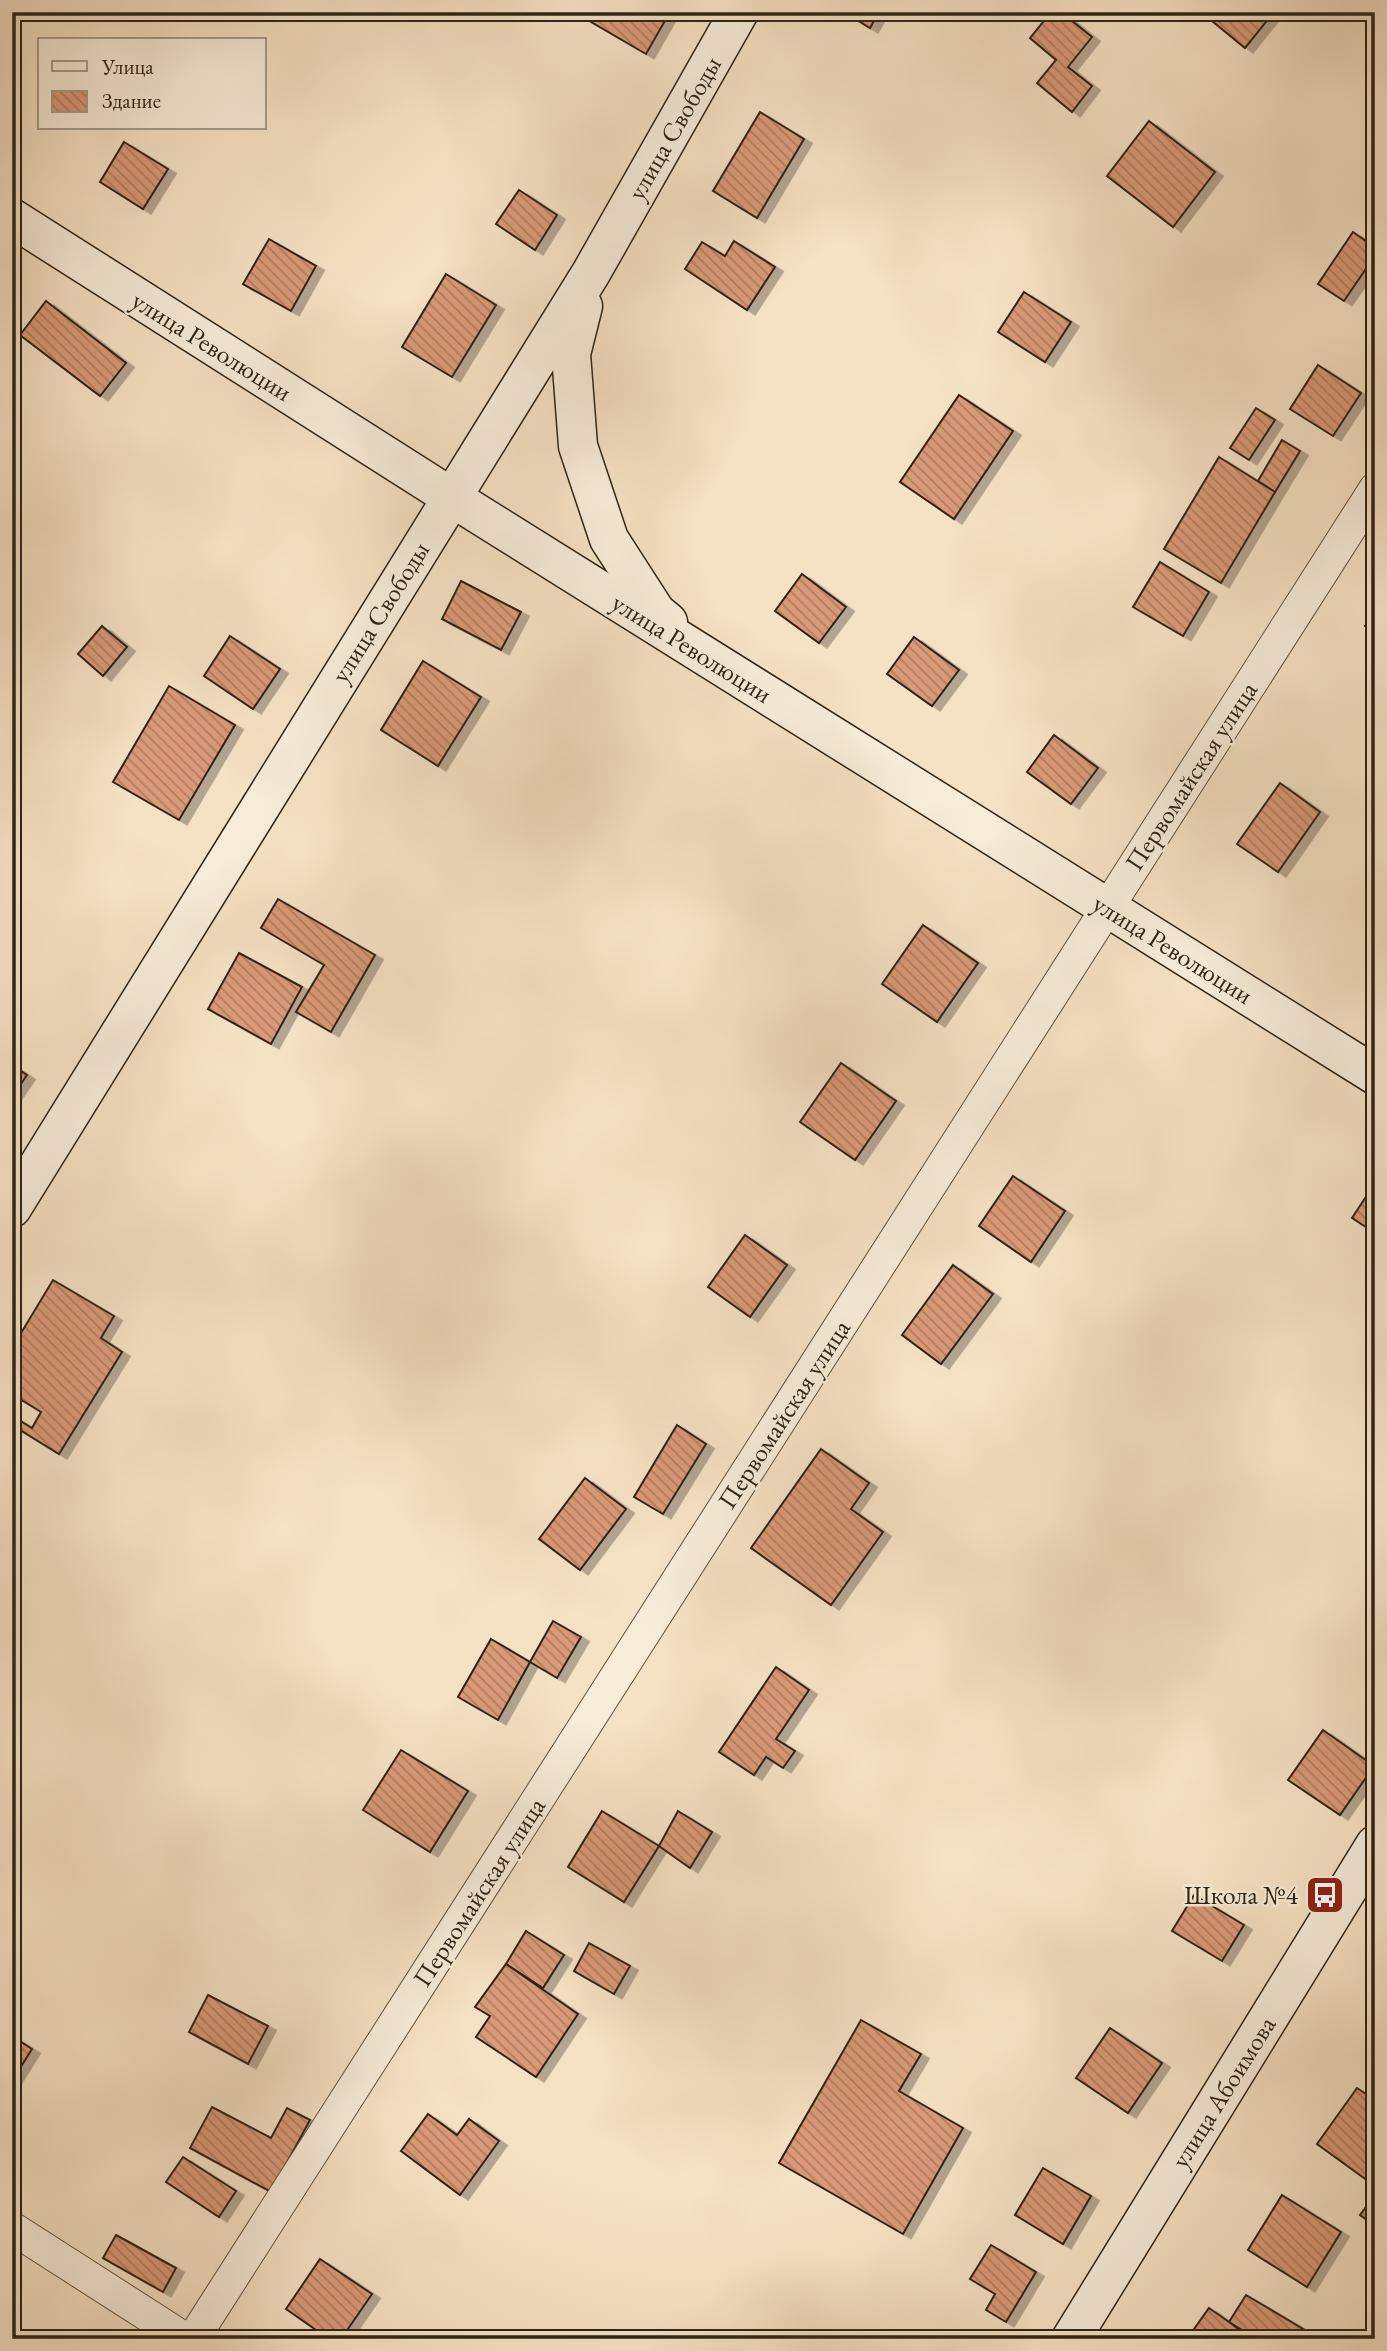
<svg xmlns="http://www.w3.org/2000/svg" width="1387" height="2351" font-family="'EB Garamond',serif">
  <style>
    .building { fill: url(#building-back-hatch); stroke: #2e2417; stroke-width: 2; filter: url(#shadow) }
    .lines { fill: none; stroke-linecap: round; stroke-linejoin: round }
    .street-casing { stroke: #605342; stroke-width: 34 }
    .secondary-casing { stroke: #2e2417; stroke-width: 41 }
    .street { stroke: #f8ecd9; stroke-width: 32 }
    .secondary { stroke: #f8ecd9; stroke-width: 38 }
    .labels { text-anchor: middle; stroke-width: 5; stroke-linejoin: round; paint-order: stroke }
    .street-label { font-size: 26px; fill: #2e2417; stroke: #f8ecd9 }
    .poi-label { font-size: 26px; fill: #2e2417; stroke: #f8ecd9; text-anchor: end }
  </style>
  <defs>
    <pattern id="building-back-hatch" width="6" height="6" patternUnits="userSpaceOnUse" patternTransform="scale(1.75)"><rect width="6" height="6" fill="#da9978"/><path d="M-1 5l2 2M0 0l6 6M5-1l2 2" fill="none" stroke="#b17d61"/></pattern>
    <filter id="shadow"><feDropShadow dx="8" dy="4.5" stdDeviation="0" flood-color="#0004"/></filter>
  </defs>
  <rect width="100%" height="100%" fill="#f5e1c4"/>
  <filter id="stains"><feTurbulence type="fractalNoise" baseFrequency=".00286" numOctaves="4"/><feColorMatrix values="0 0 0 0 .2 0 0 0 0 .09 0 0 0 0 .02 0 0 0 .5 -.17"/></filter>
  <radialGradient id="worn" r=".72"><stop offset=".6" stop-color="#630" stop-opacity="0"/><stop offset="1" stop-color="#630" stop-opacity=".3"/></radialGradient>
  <g class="building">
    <path d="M574,12h96l-24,42z"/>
    <path d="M844,12h35l-9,16z"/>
    <path d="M1051,12h10l31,25 -24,30 24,19 -20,26 -35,-29 19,-23 -26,-22z"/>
    <path d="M1201,12h73l-29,36z"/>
    <path d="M760,112l44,27 -47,79 -44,-27z"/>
    <path d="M1149,121l66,51 -42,55 -66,-51z"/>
    <path d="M124,142l44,27 -25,40 -43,-27z"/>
    <path d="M519,190l38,25 -22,35 -39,-26z"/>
    <path d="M1353,232l20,14 2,-3v19l-3,-2 -28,41 -26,-17z"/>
    <path d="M269,239l47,27 -25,45 -48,-27z"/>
    <path d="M734,241l41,26 -28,43 -62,-41 17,-27 23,14z"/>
    <path d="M446,274l50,31 -44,72 -50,-30z"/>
    <path d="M1024,292l47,30 -26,40 -47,-30z"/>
    <path d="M46,301l80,62 -26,33 -80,-61z"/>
    <path d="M1318,365l43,28 -28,43 -43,-27z"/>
    <path d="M959,395l54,36 -59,88 -54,-37z"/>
    <path d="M1256,408l19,12 -26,40 -19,-12z"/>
    <path d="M1282,440l18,11 -25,41 -17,-11z"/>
    <path d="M1219,457l56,35 -54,91 -57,-34z"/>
    <path d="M1160,562l49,30 -26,44 -50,-29z"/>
    <path d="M802,574l44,33 -27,36 -44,-32z"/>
    <path d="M461,581l60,31 -20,38 -59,-31z"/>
    <path d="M1375,611v21l-10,-6z"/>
    <path d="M102,626l25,21 -24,29 -25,-22z"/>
    <path d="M230,636l50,33 -27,40 -49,-33z"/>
    <path d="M914,637l45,33 -27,36 -45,-32z"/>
    <path d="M423,661l58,36 -43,69 -57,-36z"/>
    <path d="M169,686l66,39 -56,95 -66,-38z"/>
    <path d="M1054,735l44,33 -27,36 -44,-32z"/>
    <path d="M1280,783l40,29 -42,60 -41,-28z"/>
    <path d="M278,899l97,56 -44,77 -35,-20 28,-47 -63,-37z"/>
    <path d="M923,925l55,38 -41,59 -55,-38z"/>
    <path d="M239,953l63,34 -31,57 -63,-35z"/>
    <path d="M841,1063l55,38 -41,59 -55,-38z"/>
    <path d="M12,1065l15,10 -15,22z"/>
    <path d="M1013,1176l52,35 -34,51 -52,-36z"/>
    <path d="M1375,1183v50l-23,-15z"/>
    <path d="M745,1235l42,30 -37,52 -42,-30z"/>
    <path d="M953,1265l40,29 -52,70 -39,-29z"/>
    <path d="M53,1280l61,36 -13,22 21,14 -63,102 -47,-29 2,-8 18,11 9,-16 -29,-18 6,-13 -6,-4v-29z"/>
    <path d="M677,1425l29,19 -43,70 -29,-17z"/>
    <path d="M821,1449l48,34 -18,26 32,23 -52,73 -80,-57z"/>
    <path d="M585,1478l41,31 -46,61 -41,-31z"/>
    <path d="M553,1621l28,16 -24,41 -27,-16z"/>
    <path d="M491,1639l39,23 -32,58 -40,-23z"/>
    <path d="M776,1667l33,23 -33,49 19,12 -12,17 -17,-11 -12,18 -35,-23z"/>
    <path d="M1323,1730l51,36 -34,49 -52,-35z"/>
    <path d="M401,1750l67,41 -38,61 -67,-42z"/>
    <path d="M602,1811l57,35 -35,56 -56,-35z"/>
    <path d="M678,1811l34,21 -22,36 -31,-22z"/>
    <path d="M1194,1895l50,30 -22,36 -50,-30z"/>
    <path d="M526,1931l38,24 -21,33 -37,-24z"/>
    <path d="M589,1943l41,23 -16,28 -40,-23z"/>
    <path d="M506,1964l72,50 -42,63 -60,-40 14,-21 -15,-9z"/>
    <path d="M208,1995l60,31 -20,38 -59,-32z"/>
    <path d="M861,2020l60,34 -22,37 64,37 -60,106 -124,-71z"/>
    <path d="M1110,2028l52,35 -34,50 -52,-35z"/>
    <path d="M12,2036l20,13 -20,32z"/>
    <path d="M1357,2088l18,12v86l-58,-42z"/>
    <path d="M212,2107l59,31 16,-30 23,12 -39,72 -81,-44z"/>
    <path d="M428,2114l29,21 12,-16 30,22 -39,54 -59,-44z"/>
    <path d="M183,2157l53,34 -17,26 -53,-35z"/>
    <path d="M1043,2168l48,28 -28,48 -48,-29z"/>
    <path d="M1282,2195l59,37 -34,55 -59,-37z"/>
    <path d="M1375,2195v31l-15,-11z"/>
    <path d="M116,2235l60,33 -13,24 -60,-34z"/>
    <path d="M991,2245l45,27 -30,50 -20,-12 9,-16 -25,-15z"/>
    <path d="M320,2259l52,35 -31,45h-12l-43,-30z"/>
    <path d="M1246,2295l74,44h-63l-28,-17z"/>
    <path d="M1209,2308l20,14 23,17h-65z"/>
  </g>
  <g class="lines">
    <defs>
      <g id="street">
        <path d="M12,2228l173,111"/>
        <path d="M193,2339l1182,-1850"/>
      </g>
      <g id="secondary">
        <path d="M12,218l439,279 924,578"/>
        <path d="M583,306l-12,48 7,92 31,93 47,73 12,10"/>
        <path d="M12,1208l579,-935 148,-261"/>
        <path d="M1071,2339l304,-494"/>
      </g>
    </defs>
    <use href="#street" class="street-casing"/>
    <use href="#secondary" class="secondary-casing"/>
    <use href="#street" class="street"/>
    <use href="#secondary" class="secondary"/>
  </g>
  <defs>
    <symbol id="bus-square" viewBox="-11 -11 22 22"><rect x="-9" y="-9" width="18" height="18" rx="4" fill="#8f2418" stroke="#f8ecd9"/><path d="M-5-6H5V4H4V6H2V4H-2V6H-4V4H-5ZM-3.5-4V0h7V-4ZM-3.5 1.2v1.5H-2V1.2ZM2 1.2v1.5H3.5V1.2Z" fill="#fff"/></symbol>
  </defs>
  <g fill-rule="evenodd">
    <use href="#bus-square" x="1303" y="1873" width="44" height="44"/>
  </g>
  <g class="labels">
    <g class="street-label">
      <text transform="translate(674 128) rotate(-60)" y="9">улица Свободы</text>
      <text transform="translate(212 346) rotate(32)" y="9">улица Революции</text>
      <text transform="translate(380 612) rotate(-58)" y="9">улица Свободы</text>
      <text transform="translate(692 648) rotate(32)" y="9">улица Революции</text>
      <text transform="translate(1191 776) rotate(-57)" y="9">Первомайская улица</text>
      <text transform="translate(1173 949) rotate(32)" y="9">улица Революции</text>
      <text transform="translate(784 1414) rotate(-57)" y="9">Первомайская улица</text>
      <text transform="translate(479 1892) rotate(-57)" y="9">Первомайская улица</text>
      <text transform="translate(1223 2092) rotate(-58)" y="9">улица Абоимова</text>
    </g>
    <g class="poi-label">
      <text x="1298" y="1904">Школа №4</text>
    </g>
  </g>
  <rect width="1387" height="2351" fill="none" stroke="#f5e1c4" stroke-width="42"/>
  <rect x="14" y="14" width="1359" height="2323" fill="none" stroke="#2e2417" stroke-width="3.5"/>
  <rect x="21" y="21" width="1345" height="2309" fill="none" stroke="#2e2417" stroke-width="2"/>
  <rect x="38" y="38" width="228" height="91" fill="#f8ecd9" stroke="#a79c8b" stroke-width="2"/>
  <rect x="52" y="61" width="35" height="10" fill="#f8ecd9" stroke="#a79c8b" stroke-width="2"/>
  <text x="102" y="74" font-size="21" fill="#2e2417">Улица</text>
  <rect x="52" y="91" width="35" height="21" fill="url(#building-back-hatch)" stroke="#a79c8b" stroke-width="2"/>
  <text x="102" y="108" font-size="21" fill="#2e2417">Здание</text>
  <rect width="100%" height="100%" filter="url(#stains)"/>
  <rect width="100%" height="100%" fill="url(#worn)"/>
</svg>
